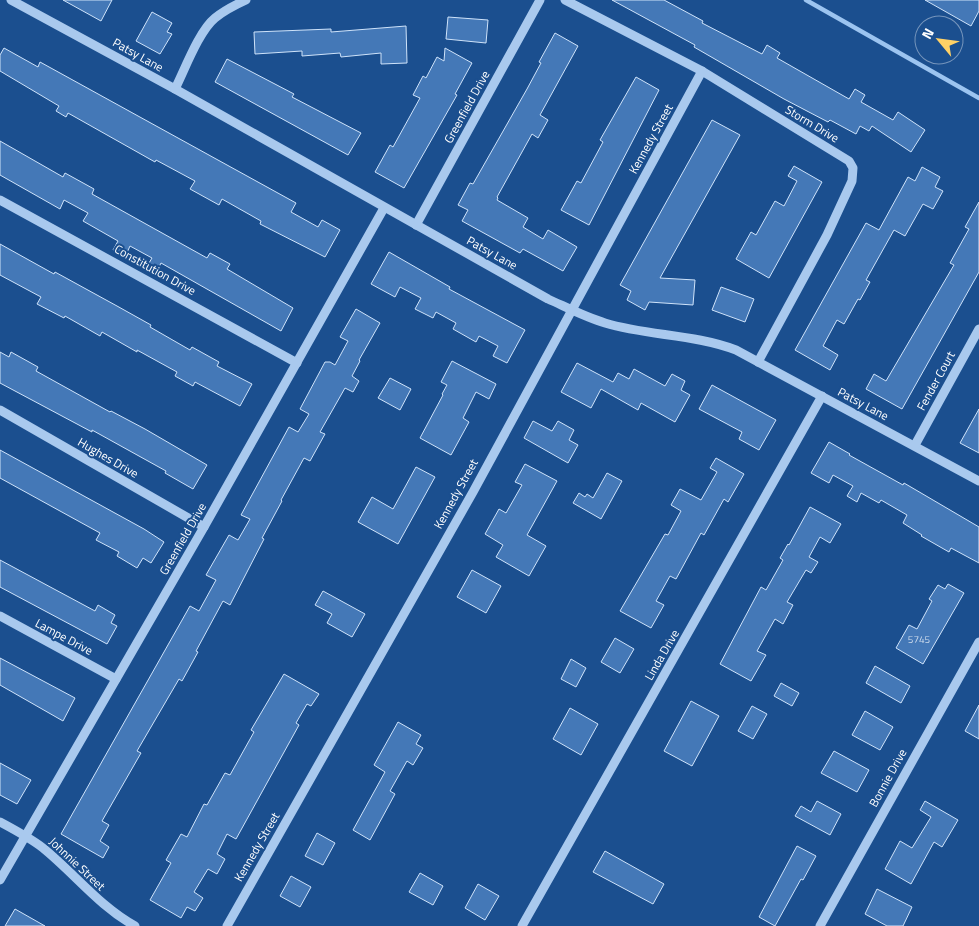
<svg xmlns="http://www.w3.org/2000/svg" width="979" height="926" font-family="'Titillium Web',sans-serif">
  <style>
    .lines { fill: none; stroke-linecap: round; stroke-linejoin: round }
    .stream { stroke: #9cc4f0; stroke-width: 4.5 }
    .building { fill: #4478b7; stroke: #cfe3fa }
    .minor { stroke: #a9c9ee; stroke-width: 9 }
    .labels { text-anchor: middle; stroke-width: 4; stroke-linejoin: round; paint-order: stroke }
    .number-label { font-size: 10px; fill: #d0dded }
    .street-label { font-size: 12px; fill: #fff; stroke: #1b4f8f }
  </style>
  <rect width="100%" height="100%" fill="#1b4f8f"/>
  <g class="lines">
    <path class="stream" d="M806,0l173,98"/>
  </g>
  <g class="building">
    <path d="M63,0h49l-11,21z"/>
    <path d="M612,0h52l39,21 -1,2 60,31 5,-9 13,8 -3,5 72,41 6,-10 10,6 -4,7 32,18 5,-8 27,18 -14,22 -39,-26 -3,5 -9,-5 -4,8 -26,-14 -2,2 -44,-23 -90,-52 1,-2z"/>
    <path d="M925,0h54v11l-8,15z"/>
    <path d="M152,12l20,11 -5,9 5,2 -12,20 -24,-13z"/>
    <path d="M448,17l40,3 -2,23 -40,-4z"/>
    <path d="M406,26l1,37 -26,1v-11l-40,4 -1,-4 -38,3v-5l-47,3 -1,-22 77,-3v3z"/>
    <path d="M555,33l23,13 -38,69 8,5 -10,18 -6,-4 -35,63 1,1 -1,2 31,18 -5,9 20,12 5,-9 29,17 -14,24 -40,-22 -3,4 -58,-32 6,-11 -10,-5 12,-22 3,1 54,-95 14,-26 -2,-1z"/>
    <path d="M4,48l34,19 2,-5 256,141 -5,9 27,15 4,-7 18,10 -15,27 -65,-33 1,-3 -39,-22 -3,6 -29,-16 5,-8 -39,-21 -1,2 -87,-49 -2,4 -10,-6 3,-5 -59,-35v-16z"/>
    <path d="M445,48l27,15 -17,31 2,1 -53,93 -29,-16 15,-27 3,2 27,-49 -7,-3 10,-19 3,2 11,-21 7,4z"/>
    <path d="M227,59l67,35 -2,3 69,36 -13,22 -133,-73z"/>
    <path d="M636,77l23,13 -70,135 -28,-15 16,-29 4,2 22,-41 -3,-2z"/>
    <path d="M712,120l28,15 -80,143 35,2 -2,25 -44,-3 -4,8 -18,-10 4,-9 -11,-6z"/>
    <path d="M0,141l63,36 2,-4 29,16 -2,5 115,64 3,-5 20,11 -3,5 66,39 -12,23 -120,-68 -5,10 -10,-5 6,-10 -22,-12 -5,11 -12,-7 5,-9 -35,-20 5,-8 -24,-13 -4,9 -60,-34z"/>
    <path d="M794,166l28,16 -53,96 -33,-19 15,-27 5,3 19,-34 9,5 13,-25 -9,-5z"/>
    <path d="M922,167l18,10 -5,10 8,4 -10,18 -10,-5 -18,32 -11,-6 -28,50 4,2 -10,18 -2,-1 -14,25 -7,-4 -14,26 15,9 -8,15 -35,-20 71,-127 13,7 29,-53 7,4z"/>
    <path d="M979,202v70l-77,137 -36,-20 8,-15 12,7 68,-116 -4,-2 19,-34 -4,-2z"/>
    <path d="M0,244l54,30 1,-2 62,34 34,19 -1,2 40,23 2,-3 27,15 -2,4 35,18 -12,22 -45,-24 -2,4 -18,-10 2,-4 -40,-22v2l-35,-20 -2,4 -35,-20 -1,2 -27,-14 4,-7 -41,-22z"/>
    <path d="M389,252l61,35 -1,2 76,41 -18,33 -14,-7 5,-10 -19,-10 -3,6 -23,-13 3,-6 -20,-11 -3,6 -18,-9 6,-11 -21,-11 -5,10 -24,-13z"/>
    <path d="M721,287l33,12 -9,23 -33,-12z"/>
    <path d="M356,309l24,14 -21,37 1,1 -8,15 7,5 -6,11 -8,-4 -25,44 5,2 -15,27 -6,-3 -23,42 1,1 -20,37 2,1 -34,66 -7,-4 -27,50 2,1 -16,29 -3,-2 -42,72 4,2 -39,68 7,4 -9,16 9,6 -6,11 -42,-24 129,-228 9,5 17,-31 -10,-5 23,-40 9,5 12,-21 -9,-4 48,-88 9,5 11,-18 -9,-5 25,-47h5l5,3 13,-24 -8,-4z"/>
    <path d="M0,352l9,5 2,-5 27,15 -2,4 74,41 1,-1 34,18 62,36 -14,24 -28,-16 1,-2 -74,-41v2l-92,-49z"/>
    <path d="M452,361l44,23 -7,15 -13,-7 -13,26 6,4 -18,33 -31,-17 23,-43 -1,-1 5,-9 -6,-3z"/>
    <path d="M577,363l36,19 5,-9 11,6 5,-10 31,17 7,-12 13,7 -4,9 9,5 -15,27 -34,-19 -3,7 -37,-21 -10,19 -30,-16z"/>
    <path d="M390,378l21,11 -11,21 -22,-12z"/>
    <path d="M712,385l64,35 -17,30 -20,-11 3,-7 -43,-23z"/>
    <path d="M979,409v44l-19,-10z"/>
    <path d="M533,421l19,10 6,-10 16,9 -5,10 9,5 -10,18 -44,-25z"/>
    <path d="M829,442l21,12 -1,1 54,30 1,-2 75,44v36l-28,-15 -2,4 -28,-16 1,-1 -19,-12 4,-8 -26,-15 -2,3 -18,-10 -4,9 -10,-6 6,-10 -20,-11 -4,8 -18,-10z"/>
    <path d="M0,450l144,79 20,13 -13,21 -8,-5 -6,10 -20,-12 2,-4 -23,-12 4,-7 -100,-55z"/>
    <path d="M716,458l28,16 -16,28 -4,-3 -20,36 -3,-2 -25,46 -6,-3 -14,25 8,4 -13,23 -31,-17 45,-77 3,1 13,-24 -10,-6 9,-16 21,11 16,-28 -7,-4z"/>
    <path d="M525,464l32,17 -30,54 19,11 -17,30 -33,-19 7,-12 -18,-11 14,-25 7,4 16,-28 -7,-3z"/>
    <path d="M416,467l19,10 -37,67 -40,-22 14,-25 21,12z"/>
    <path d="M607,473l15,8 -21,38 -28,-16 6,-10 6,4 2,-3 6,4z"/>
    <path d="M810,507l31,17 -11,19 -10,-6 -11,20 9,5 -7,11 -5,-3 -19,32 6,3 -10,19 -8,-5 -18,32 9,4 -15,26 -31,-17 41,-77 5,3 17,-30 -3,-2 8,-14 1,1z"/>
    <path d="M0,560l95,51 3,-6 17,10 -4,8 6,3 -10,18 -107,-57z"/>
    <path d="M472,570l29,16 -15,27 -29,-16z"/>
    <path d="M948,584l16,9 -41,71 -27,-16 13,-23 8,4 15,-28 -3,-2 9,-14 7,4z"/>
    <path d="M323,591l42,23 -13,23 -25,-14 5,-9 -17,-9z"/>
    <path d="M615,638l19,11 -14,24 -19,-11z"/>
    <path d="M0,658l75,40 -12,23 -63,-36z"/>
    <path d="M571,659l15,9 -10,19 -15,-8z"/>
    <path d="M875,666l35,20 -9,17 -35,-20z"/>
    <path d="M284,674l35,20 -8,12 -4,-2 -11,19 3,2 -63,114 -9,-5 -10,20 8,5 -8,15 -9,-5 -14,23 9,6 -8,13 -8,-4 -6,11 -31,-18 21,-37 -5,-3 15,-26 6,3 17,-33 3,1 18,-32 5,2 24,-43 -3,-2z"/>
    <path d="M781,683l18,10 -7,13 -18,-10z"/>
    <path d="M691,701l28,15 -27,50 -28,-15z"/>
    <path d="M979,705v34l-14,-8z"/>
    <path d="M752,706l15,8 -14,25 -15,-8z"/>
    <path d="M570,708l28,16 -17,31 -28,-16z"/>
    <path d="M865,711l28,16 -13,23 -28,-15z"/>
    <path d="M398,722l23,13 -5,9 7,4 -10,17 -6,-4 -17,30 5,3 -25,46 -17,-10 32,-58 -11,-7z"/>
    <path d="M834,751l35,19 -12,22 -36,-19z"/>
    <path d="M0,763l31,17 -14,24 -17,-9z"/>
    <path d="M817,801l24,13 -11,21 -35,-19 6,-10 10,6z"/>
    <path d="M925,801l33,19 -16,27 -8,-5 -23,42 -26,-15 15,-28 12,7 19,-31 -11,-7z"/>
    <path d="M317,833l18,10 -12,22 -18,-9z"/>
    <path d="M797,846l19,10 -13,24 -2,-1 -26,47 -16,-9z"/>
    <path d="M605,851l59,33 -11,20 -60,-32z"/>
    <path d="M420,873l23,13 -10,19 -24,-13z"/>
    <path d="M291,876l20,11 -11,20 -20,-11z"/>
    <path d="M478,884l21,12 -14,24 -20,-12z"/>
    <path d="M877,889l35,18 -9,19h-16l-22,-12z"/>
    <path d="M15,909l30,17h-40z"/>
  </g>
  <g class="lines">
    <g class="minor">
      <path d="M11,0l164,89 373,210c18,8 37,18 57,24 43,13 89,11 131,27l243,131"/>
      <path d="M565,0l137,71 147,90 4,7 -1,13 -25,54 -69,127"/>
      <path d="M175,89c10,-20 24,-58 40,-71 10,-8 20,-13 31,-18"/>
      <path d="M0,200l297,163"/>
      <path d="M416,225l124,-225"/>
      <path d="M0,410l204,117"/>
      <path d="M915,445l64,-116"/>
      <path d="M0,616l116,63"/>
      <path d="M0,822c15,8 30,16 43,26 32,26 56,58 92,78"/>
      <path d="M0,880l204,-353 180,-319"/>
      <path d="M227,926l246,-434 229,-421"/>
      <path d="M522,926l300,-530"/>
      <path d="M820,926l159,-284"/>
    </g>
  </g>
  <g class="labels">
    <g class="number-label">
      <text x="919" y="643">5745</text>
    </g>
    <g class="street-label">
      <text transform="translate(138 55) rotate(29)" y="4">Patsy Lane</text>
      <text transform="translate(467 107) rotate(-61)" y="4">Greenfield Drive</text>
      <text transform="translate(812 124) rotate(31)" y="4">Storm Drive</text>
      <text transform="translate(651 139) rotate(-61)" y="4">Kennedy Street</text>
      <text transform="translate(492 253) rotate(29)" y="4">Patsy Lane</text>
      <text transform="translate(155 270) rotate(29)" y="4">Constitution Drive</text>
      <text transform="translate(936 381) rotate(-61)" y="4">Fender Court</text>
      <text transform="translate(863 404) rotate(28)" y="4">Patsy Lane</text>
      <text transform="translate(108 458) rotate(30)" y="4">Hughes Drive</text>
      <text transform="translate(456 494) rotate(-61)" y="4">Kennedy Street</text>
      <text transform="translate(183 539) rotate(-60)" y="4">Greenfield Drive</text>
      <text transform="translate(64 637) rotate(28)" y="4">Lampe Drive</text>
      <text transform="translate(662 655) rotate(-60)" y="4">Linda Drive</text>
      <text transform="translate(888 778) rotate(-61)" y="4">Bonnie Drive</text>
      <text transform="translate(257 847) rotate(-60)" y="4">Kennedy Street</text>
      <text transform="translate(77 864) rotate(43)" y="4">Johnnie Street</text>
    </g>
  </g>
  <g transform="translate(939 40) rotate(299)"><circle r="24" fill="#1b4f8f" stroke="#7695bc"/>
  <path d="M0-4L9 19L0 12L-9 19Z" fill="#ffd166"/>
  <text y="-8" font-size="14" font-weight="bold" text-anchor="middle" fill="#ffffff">N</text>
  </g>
</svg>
